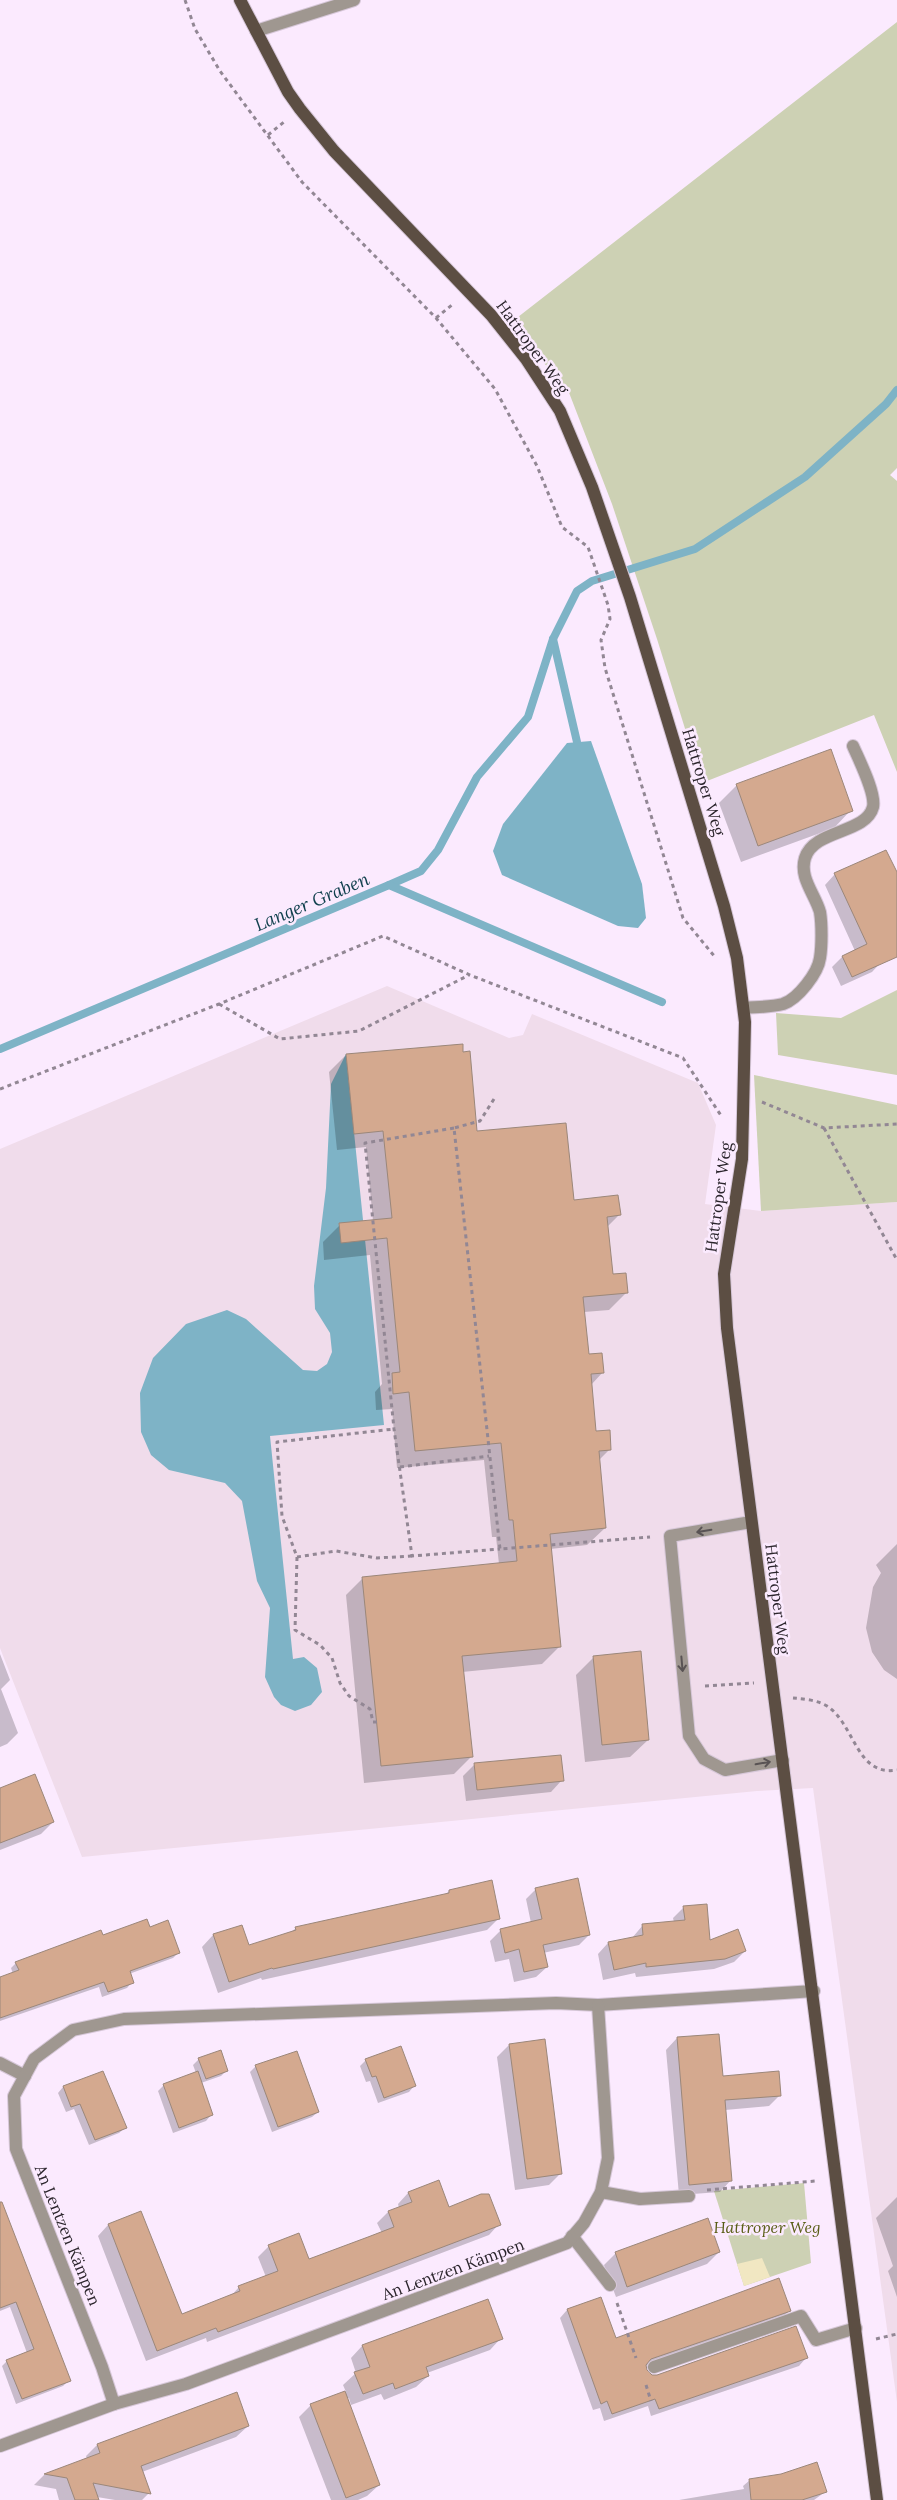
<svg xmlns="http://www.w3.org/2000/svg" width="897" height="2500" font-family="Lora,serif">
  <style>
    .education { fill: #f0dceb }
    .green { fill: #cdd1b4 }
    .sand { fill: #f1e7c2 }
    .water { fill: #7eb3c6 }
    .shadow { fill: #0003 }
    .lines { fill: none; stroke-linecap: round; stroke-linejoin: round }
    .stream { stroke: #7eb3c6; stroke-width: 8 }
    .building { fill: #d4a98f; stroke: #9b877a }
    .minor-casing { stroke: #d6c7d8; stroke-width: 14 }
    .major-casing { stroke: #d6c7d8; stroke-width: 14 }
    .path { stroke: #928794; stroke-width: 3; stroke-dasharray: 4 4; stroke-linecap: butt }
    .minor { stroke: #9f9790; stroke-width: 12 }
    .major { stroke: #5c4e43; stroke-width: 12 }
    .oneway { stroke: #595354 }
    .labels { text-anchor: middle; stroke-width: 5; stroke-linejoin: round; paint-order: stroke }
    .street-label { font-size: 16px; fill: #2b252c; stroke: #fbeafe }
    .park-label { font-size: 16px; font-style: italic; fill: #585d15; stroke: #fbeafe }
    .water-label { font-size: 18px; font-style: italic; fill: #11404e; stroke: #fbeafe }
  </style>
  <rect width="100%" height="100%" fill="#fbeafe"/>
  <path class="education" d="M387,986l122,52 14,-3 9,-21 166,69 18,42 -11,79 56,7 136,-9v1200l-84,-614 -56,3 -675,66 -82,-209v-499z"/>
  <g class="green">
    <path d="M897,22v446l-7,7 7,6v291l-23,-57 -172,68 -45,-144 -45,-135 -44,-114 -59,-66z"/>
    <path d="M897,990v85l-119,-20 -2,-42 65,5z"/>
    <path d="M754,1075l143,30v97l-136,9z"/>
    <path d="M804,2183l7,80 -67,23 -30,-95z"/>
  </g>
  <path class="sand" d="M762,2258l8,19 -26,9 -7,-22z"/>
  <g class="water">
    <path d="M591,741l51,143 4,34 -8,10 -20,-2 -116,-51 -9,-24 10,-27 64,-81z"/>
    <path d="M346,1054l38,371 -114,11 23,223 11,-2 13,11 5,24 -11,13 -16,6 -14,-6 -7,-8 -9,-20 5,-69 -13,-27 -15,-80 -17,-18 -56,-13 -18,-15 -10,-23 -1,-39 13,-35 33,-34 41,-14 19,9 57,51 14,1 10,-7 5,-12 -2,-19 -15,-24 -1,-23 12,-98 5,-104z"/>
  </g>
  <g class="shadow">
    <path d="M737,785l114,25 -17,18 -93,34 -22,-59z"/>
    <path d="M835,874l62,1v70l-25,27 -31,14 -9,-19 10,-10 13,-6 -30,-66z"/>
    <path d="M346,1055l130,78 97,68 46,14 -12,12 5,48 15,17 -18,18 -25,2 4,43 15,17 -12,13 4,48 15,16 -12,12 7,67 -18,17 -37,4 10,97 -18,18 -80,8 9,85 -17,17 -90,9 -18,-188 17,-17 136,-14 -3,-27h-4l-8,-77 -87,8 -5,-59 -16,1 -1,-18 7,-8 -12,-129 -46,5 -1,-18 17,-17 33,-4 -7,-74 -29,3 -8,-78z"/>
    <path d="M897,1544v135l-13,-9 -12,-18 -6,-24 7,-41 8,-14 -5,-8z"/>
    <path d="M0,1654l10,26 -9,9 17,44 -11,11 -7,3z"/>
    <path d="M594,1657l54,83 -18,17 -45,5 -9,-87z"/>
    <path d="M475,1764l87,16 -11,12 -85,9 -3,-25z"/>
    <path d="M0,1789l53,33 -12,12 -41,16z"/>
    <path d="M536,1889l53,46 -10,10 -36,8 4,14 -11,10 -22,5 -5,-23 -14,3 -5,-21 11,-11 30,-7 -5,-24z"/>
    <path d="M449,1891l50,27 -12,12 -225,50 -1,-2 -43,15 -16,-46 11,-12 28,-9 7,20 43,-14 5,-4 149,-33z"/>
    <path d="M684,1907l25,35 36,9 -11,11 -20,7 -78,8 -1,-4 -32,7 -5,-26 10,-11 24,-5 11,-13 31,-3 -1,-4z"/>
    <path d="M149,1928l30,24 -6,6 -44,16 3,8 -5,6 -25,9 -3,-10 -99,34v-43l13,-4 -2,-6 5,-5 86,-26z"/>
    <path d="M677,2038l44,40 59,17 -11,11 -44,4 6,70 -11,12 -41,3 -13,-145z"/>
    <path d="M509,2045l52,128 -12,12 -34,5 -18,-133z"/>
    <path d="M199,2059l28,11 -6,6 -20,7 10,32 -5,6 -33,12 -15,-42 6,-6 32,-12 -3,-8z"/>
    <path d="M366,2060l48,26 -5,6 -31,11 -8,-22 -4,1 -6,-16z"/>
    <path d="M256,2066l62,46 -6,5 -40,15 -22,-60z"/>
    <path d="M103,2073l22,55 -6,5 -30,12 -15,-36 -8,3 -8,-19 5,-6z"/>
    <path d="M438,2182l10,26 51,16 -10,11 -282,107 -1,-4 -60,23 -48,-125 10,-11 33,-12 40,102 50,-19 8,-9 27,-10 -8,-20 11,-11 39,15 74,-28 -5,-10 11,-11 11,-4 -1,-4 10,-11z"/>
    <path d="M897,2197v100l-9,-26 5,-5 -17,-48z"/>
    <path d="M0,2251l69,129 -6,6 -47,18 -14,-38 5,-5 20,-8 -17,-46 -10,4z"/>
    <path d="M719,2252l-12,12 -91,33 -12,-32 12,-12z"/>
    <path d="M600,2298l15,42 174,-29 -7,7 -137,48v5l7,5 154,-18 -7,8 -148,50 -3,-10 -44,15 -4,-13 -7,2 -33,-92 7,-8z"/>
    <path d="M487,2300l14,38 -11,12 -63,23 1,3 -12,11 -32,13 -3,-6 -30,11 -2,-7 -2,1 32,86 -12,11 -9,4h-27l-32,-83 12,-12 35,-13 -3,-7 13,-12 -5,-15 11,-12z"/>
    <path d="M248,2426l-12,11 -94,35 7,21 -7,7h-27l-18,-3 1,3h-39l-3,-11 -22,-4 10,-10 43,-16 -1,-3 11,-11z"/>
    <path d="M750,2480l75,12 -11,8h-135l65,-11 -1,-3z"/>
  </g>
  <g class="lines">
    <g class="stream">
      <path d="M553,639l24,103"/>
      <path d="M389,885l32,-14 17,-21 39,-73 51,-60 25,-78 24,-48 15,-10 103,-32 110,-72 81,-73 11,-14"/>
      <path d="M0,1049l389,-164 273,117"/>
    </g>
  </g>
  <g class="building">
    <path d="M831,749l22,62 -95,35 -22,-62z"/>
    <path d="M886,850l11,22v85l-45,20 -10,-21 25,-12 -33,-71z"/>
    <path d="M463,1044v8l7,-1 7,80 89,-8 8,77 44,-5 3,20 -14,2 6,57 13,-1 2,20 -45,4 6,57 13,-1 2,20 -13,1 5,57 14,-1 1,20 -12,1 7,77 -56,6 11,113 -99,9 11,101 -92,9 -19,-189 155,-16 -4,-41h-4l-8,-77 -86,8 -6,-59 -16,2 -1,-21 8,-1 -13,-134 -46,5 -2,-20 53,-5 -9,-87 -29,3 -8,-80z"/>
    <path d="M641,1651l8,89 -47,5 -9,-89z"/>
    <path d="M561,1755l3,26 -87,9 -3,-27z"/>
    <path d="M35,1774l19,48 -54,21v-55z"/>
    <path d="M578,1878l12,57 -47,10 5,22 -24,5 -5,-23 -14,4 -5,-24 42,-10 -7,-31z"/>
    <path d="M492,1880l8,39 -227,50 -1,-1 -43,14 -16,-48 29,-9 7,20 47,-15 -1,-3 154,-34v-3z"/>
    <path d="M707,1904l3,36 28,-11 8,22 -21,8 -79,8v-4l-32,7 -6,-28 35,-7 -1,-11 43,-4 -2,-14z"/>
    <path d="M147,1919l3,8 18,-7 12,33 -50,18 4,12 -26,9 -4,-10 -104,36v-41l19,-7 -4,-8 86,-32 2,5z"/>
    <path d="M719,2034l4,42 56,-5 2,25 -56,4 7,81 -43,4 -12,-148z"/>
    <path d="M545,2039l17,135 -35,5 -18,-135z"/>
    <path d="M401,2046l15,40 -32,12 -8,-22 -4,1 -7,-18z"/>
    <path d="M221,2050l7,21 -22,8 -8,-21z"/>
    <path d="M297,2051l22,61 -41,15 -23,-62z"/>
    <path d="M103,2071l24,57 -32,12 -15,-36 -9,3 -8,-21z"/>
    <path d="M198,2071l15,44 -34,13 -16,-44z"/>
    <path d="M439,2180l10,27 32,-13h8l12,31 -283,107 -2,-4 -59,23 -49,-127 33,-13 41,103 58,-23 -2,-5 40,-15 -10,-26 31,-12 10,26 59,-22 26,-10 -6,-16 24,-9 -4,-10z"/>
    <path d="M0,2202h2l69,179 -49,18 -16,-39 28,-11 -18,-47 -16,6z"/>
    <path d="M708,2218l12,34 -93,35 -12,-35z"/>
    <path d="M779,2278l12,33 -140,48 -5,6 1,5 5,5h5l139,-49 12,32 -149,51 -4,-10 -43,15 -5,-13 -6,3 -34,-95 34,-12 15,41z"/>
    <path d="M488,2299l15,40 -77,28 3,9 -34,13 -2,-6 -30,11 -9,-22 16,-5 -8,-22z"/>
    <path d="M345,2391l35,94 -34,13 -36,-94z"/>
    <path d="M237,2392l12,34 -108,40 10,28 -58,-11 6,17h-24l-8,-22 -23,-4 56,-21 -3,-9z"/>
    <path d="M817,2462l10,30 -25,8h-51l-2,-21 32,-5z"/>
  </g>
  <g class="lines">
    <defs>
      <g id="minor">
        <path d="M256,31l98,-31"/>
        <path d="M745,1008c12,-1 26,-1 38,-4 15,-5 35,-31 37,-46 2,-12 2,-34 0,-46 -5,-18 -21,-34 -15,-54 9,-29 61,-24 68,-51 3,-14 -14,-47 -20,-61"/>
        <path d="M751,1522l-81,14 19,200 15,23 21,11 58,-10"/>
        <path d="M0,2063l25,13"/>
        <path d="M601,2192l39,7 49,-3"/>
        <path d="M572,2236l38,49"/>
        <path d="M654,2367l147,-51 15,24 40,-12"/>
        <path d="M114,2404l-12,-37 -86,-218 -2,-53 20,-37 39,-29 51,-11 432,-16 42,2 216,-14"/>
        <path d="M0,2446l114,-42 72,-20 381,-141 17,-20 17,-31 7,-34 -10,-153"/>
      </g>
      <path id="major" d="M240,0l48,92 12,17 34,42 157,164 35,44 34,52 32,76 38,110 94,309 13,52 8,64 -3,137 -18,115 3,54 150,1172"/>
    </defs>
    <use href="#minor" class="minor-casing"/>
    <use href="#major" class="major-casing"/>
    <g class="path">
      <path d="M185,0l10,29 25,42 82,111 134,136 59,71 42,77 25,61 26,20 20,58 2,14 -9,21 4,28 78,250 32,39"/>
      <path d="M268,135l16,-13"/>
      <path d="M436,318l17,-14"/>
      <path d="M219,1004l61,35 79,-8 110,-56"/>
      <path d="M0,1089l219,-85 164,-68 87,39 213,83 39,59"/>
      <path d="M494,1099l-14,22 -26,7 46,421 150,-12"/>
      <path d="M762,1102l62,26 73,-4"/>
      <path d="M454,1128l-89,15 29,286 18,127 88,-7"/>
      <path d="M824,1128l73,132"/>
      <path d="M400,1467l89,-11"/>
      <path d="M297,1557l39,-6 41,7 35,-2"/>
      <path d="M705,1686l49,-3"/>
      <path d="M793,1698c11,1 24,2 34,8 28,18 29,71 70,64"/>
      <path d="M377,1722h-4l-3,-13 -21,-13 -9,-13 -8,-25 -12,-13 -25,-15 2,-73 -15,-41 -5,-74 117,-13"/>
      <path d="M707,2190l109,-9"/>
      <path d="M617,2303l19,55"/>
      <path d="M876,2339l21,-5"/>
      <path d="M646,2385l5,16"/>
    </g>
    <use href="#minor" class="minor"/>
    <use href="#major" class="major"/>
  </g>
  <defs><path id="oneway-shaft" d="M-6 0H5M1.5-3L5.5 0L1.5 3" fill="none" stroke-width="1.6" stroke-linecap="round" stroke-linejoin="round" transform="scale(1.25)"/></defs>
  <g class="oneway">
    <use href="#oneway-shaft" transform="translate(704 1531) rotate(171)"/>
    <use href="#oneway-shaft" transform="translate(682 1664) rotate(85)"/>
    <use href="#oneway-shaft" transform="translate(763 1763) rotate(-10)"/>
  </g>
  <g class="labels">
    <g class="street-label">
      <text transform="translate(533 347) rotate(54)" y="6">Hattroper Weg</text>
      <text transform="translate(704 782) rotate(73)" y="6">Hattroper Weg</text>
      <text transform="translate(718 1197) rotate(-82)" y="6">Hattroper Weg</text>
      <text transform="translate(778 1599) rotate(83)" y="6">Hattroper Weg</text>
      <text transform="translate(68 2235) rotate(68)" y="6">An Lentzen Kämpen</text>
      <text transform="translate(453 2269) rotate(-20)" y="6">An Lentzen Kämpen</text>
    </g>
    <g class="park-label">
      <text x="767" y="2233">Hattroper Weg</text>
    </g>
    <g class="water-label">
      <text transform="translate(312 902) rotate(-23)" y="6">Langer Graben</text>
    </g>
  </g>
</svg>
